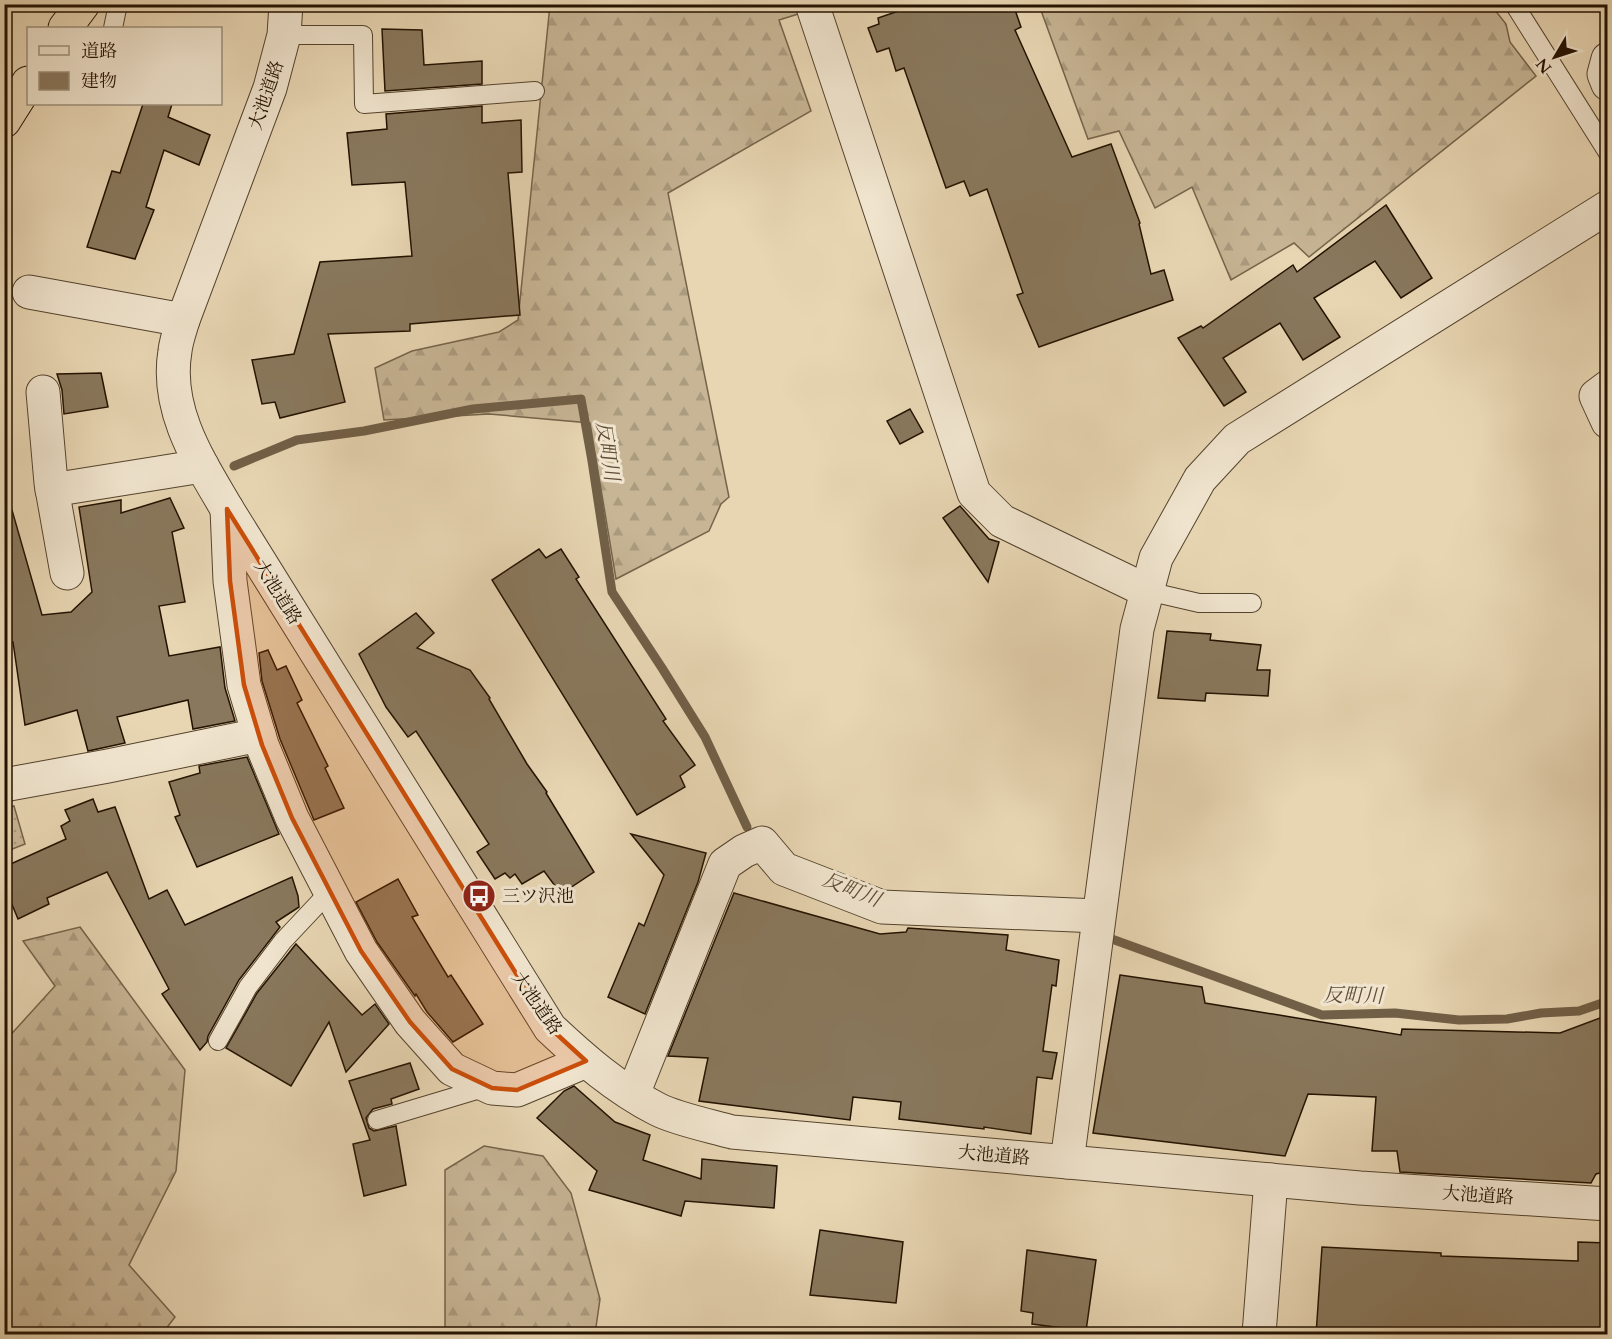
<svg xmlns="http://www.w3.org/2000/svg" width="1612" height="1339" font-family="Cardo,'Noto Serif JP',serif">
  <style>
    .grass { fill: url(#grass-dots); stroke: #75644a; stroke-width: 1.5 }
    .forest { fill: url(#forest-firs); stroke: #75644a; stroke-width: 1.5 }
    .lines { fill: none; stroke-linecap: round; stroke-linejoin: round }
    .stream { stroke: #715f47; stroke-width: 9 }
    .building { fill: #89785d; stroke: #231200; stroke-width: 1.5 }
    .service-casing { stroke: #54432d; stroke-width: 20 }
    .minor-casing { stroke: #54432d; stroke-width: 35 }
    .tertiary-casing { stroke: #54432d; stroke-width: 35 }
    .motorway-casing { stroke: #231200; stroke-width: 35 }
    .service { stroke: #f0e4ce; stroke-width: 18 }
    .minor { stroke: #f0e4ce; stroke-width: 33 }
    .tertiary { stroke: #f0e4ce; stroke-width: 33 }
    .motorway { stroke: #e8d6b3; stroke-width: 33 }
    .marked { fill: #ca4e0a; fill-opacity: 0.2; stroke: #ca4e0a; stroke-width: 4.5; stroke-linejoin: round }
    .labels { text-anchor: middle; stroke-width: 6; stroke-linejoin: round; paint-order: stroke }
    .street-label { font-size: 18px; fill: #231200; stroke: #f0e4ce }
    .poi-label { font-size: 18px; fill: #231200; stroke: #f0e4ce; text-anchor: start }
    .water-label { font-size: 20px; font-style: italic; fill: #5e4c35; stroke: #f0e4ce }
  </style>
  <defs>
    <pattern id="grass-dots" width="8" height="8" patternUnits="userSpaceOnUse" patternTransform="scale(1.5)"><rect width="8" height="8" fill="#c7b595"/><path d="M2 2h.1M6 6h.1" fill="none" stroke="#ab9b7f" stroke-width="1.8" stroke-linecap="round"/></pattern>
    <pattern id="forest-firs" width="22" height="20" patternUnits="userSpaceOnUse" patternTransform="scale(1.5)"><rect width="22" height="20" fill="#c7b595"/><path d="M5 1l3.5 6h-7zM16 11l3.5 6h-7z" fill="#ab9b7f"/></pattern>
  </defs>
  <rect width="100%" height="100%" fill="#e8d6b3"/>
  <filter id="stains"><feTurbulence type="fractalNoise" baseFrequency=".00333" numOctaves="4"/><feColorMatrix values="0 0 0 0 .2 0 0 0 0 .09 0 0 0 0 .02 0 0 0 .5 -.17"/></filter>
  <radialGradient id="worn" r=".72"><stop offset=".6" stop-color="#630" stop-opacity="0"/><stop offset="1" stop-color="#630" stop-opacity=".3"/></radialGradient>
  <path class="grass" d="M14,806l11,38 -20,8v-44z"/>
  <g class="forest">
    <path d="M550,5h277l-48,15 32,91 -143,82 61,304 -8,7 -12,27 -93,48 -26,-156 -101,-9 -105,6 -9,-52 37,-17 87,-19 19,-12z"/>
    <path d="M1039,5h452l15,19 4,18 26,34 -227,181 -15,-14 -63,37 -39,-93 -37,21 -36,-77 -31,8z"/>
    <path d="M80,927l105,143 -9,101 -47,94 46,52 -13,17h-157v-293l50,-55 -32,-45z"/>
    <path d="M484,1146l59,10 28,37 29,106 -5,35h-150v-164z"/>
  </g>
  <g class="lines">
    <g class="stream">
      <path d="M234,466l63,-26 67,-9 109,-22 108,-10 11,62 20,131 50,76 43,69 42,90"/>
      <path d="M1109,938l213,77 73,-2 64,7 48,-1 34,-6 38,-2 29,-10"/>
    </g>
  </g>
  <g class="building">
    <path d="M919,4h94l8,23 -6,3 57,127 39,-13 29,79 -1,1 12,50 13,-4 9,30 -134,47 -22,-52 6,-2 -36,-104 -17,7 -6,-15 -18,7 -42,-120 -8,3 -7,-23 -12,4 -9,-24 11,-4 -1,-6z"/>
    <path d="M382,29l40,1 2,35 58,-4v23l-97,7z"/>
    <path d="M143,104h29l-4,13 42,18 -11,30 -35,-15 -18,57 8,3 -19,49 -48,-12 25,-76 8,2z"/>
    <path d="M482,106v17l39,-3 1,52 -14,1 12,142 -110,9v7l-82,3 17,68 -65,16 -5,-16 -13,2 -10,-44 42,-6 26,-92 92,-6 -7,-74 -53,3 -5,-52 40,-4 -1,-15z"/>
    <path d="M1386,205l46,73 -31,20 -26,-37 -61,37 26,39 -37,23 -23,-37 -57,35 23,34 -22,14 -46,-68 23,-12 2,2 90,-63 4,7z"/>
    <path d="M101,373l7,34 -44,7 -2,-24 -5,-16z"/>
    <path d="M910,409l13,23 -23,12 -13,-23z"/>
    <path d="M170,498l14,30 -12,4 13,70 -26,4 10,50 51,-9 5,41 10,33 -42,8 -5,-29 -71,17 8,26 -37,8 -11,-41 -52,15 -12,-83 -9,1v-132l8,-1 30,105 29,-3 21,-20 -13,-85 42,-7v13z"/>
    <path d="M960,506l29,33 10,3 -11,40 -45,-64z"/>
    <path d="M539,549l7,9 15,-9 18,28 -3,2 90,140 -3,2 32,44 -15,11 5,11 -48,28 -145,-235z"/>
    <path d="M416,613l18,20 -17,15 53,22 20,28 -1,1 38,65 20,28 -1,1 48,79 -33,22 -17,-23 -22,13 -7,-10 -5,4 -5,-5 -10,6 -18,-27 12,-8 -73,-113 -8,6 -22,-30 -27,-53z"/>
    <path d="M1167,631l44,3 -1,6 51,5 -4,25h13l-2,26 -62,-3 -1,8 -47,-3z"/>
    <path d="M268,650l9,20 9,-4 16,34 -5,3 31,63 -3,2 19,40 -30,12 -34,-81 -18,-58 -3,-28z"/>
    <path d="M247,757l32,77 -82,33 -22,-50 5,-2 -11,-33 31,-9 -1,-7z"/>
    <path d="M93,799l5,13 17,-5 34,92 18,-9 18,35 107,-48 6,19 1,11 -23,15 4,5 -41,53 -31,56 -1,6 -7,8 -38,-56 7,-5 -62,-117 -60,26 2,6 -31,15 -14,-34v-18l62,-28 -5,-13 9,-5 -5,-11z"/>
    <path d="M631,834l75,19 -8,29 -53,132 -37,-17 31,-74 5,3 20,-51z"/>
    <path d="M398,879l20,36 -6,2 36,60 3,-2 32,49 -30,18 -26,-30 -11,-18 -1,2 -38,-54 -21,-40z"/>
    <path d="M734,893l146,41 26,-2 2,-4 100,7 -2,15 53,10 -3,26 -4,-1 -9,66 14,2 -5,26 -15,-2 -6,57 -47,-7v2l-85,-10 2,-17 -48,-5 -3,23 -151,-19 9,-43 -40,-2z"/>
    <path d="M296,944l66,71 13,-11 14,20 -43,48 -17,-50 -38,64 -65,-38 31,-55z"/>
    <path d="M1120,975l82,12 3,16 196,32 1,-6 158,4 48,-18v156l-12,3 -5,9 -191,-11 -3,-21h-25l4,-54 -68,-3 -23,62 -192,-23z"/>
    <path d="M410,1063l9,26 -28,10 1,5 -19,5 -7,9 3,10 5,3 22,-5 10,59 -42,11 -11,-52 17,-4 -21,-59z"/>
    <path d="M574,1086l41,36 35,13 -7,25 58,19 1,-20 75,7 -3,42 -89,-7 -4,15 -92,-26 8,-19 -60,-53 27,-27z"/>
    <path d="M820,1230l83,12 -7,61 -86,-8z"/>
    <path d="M1578,1242l30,1v92h-292l6,-88 119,6v3l137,5z"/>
    <path d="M1027,1250l69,10 -10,71 -54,-7 1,-11 -12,-2z"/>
  </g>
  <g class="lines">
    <defs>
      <g id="service">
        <path d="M1514,4l94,149"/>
        <path d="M113,28l5,-24"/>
        <path d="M284,35h79l1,69 171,-13"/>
        <path d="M1147,591l52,12h53"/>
        <path d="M218,1041l30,-54 35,-46 47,-50"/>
        <path d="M377,1120l110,-33"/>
      </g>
      <g id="minor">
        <path d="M812,4l162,489 28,28 145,70"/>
        <path d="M1608,59l-4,15 4,10"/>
        <path d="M29,292l154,28"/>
        <path d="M1608,387l-12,9 12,26"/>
        <path d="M43,392l8,91 16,90"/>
        <path d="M52,490l150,-24"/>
        <path d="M227,509l3,72 14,104 18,60 30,73 69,133 49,71 42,47 40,19 25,2 69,-29"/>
        <path d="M4,785l104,-19 151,-31"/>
        <path d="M633,1094l92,-230 19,-13 18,-8 22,26 98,38 216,9"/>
        <path d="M1259,1334l12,-154"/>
      </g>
      <g id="tertiary">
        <path d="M286,4l-2,31 -14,53 -87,232c-3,10 -7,21 -8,31 -10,59 24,110 52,158l323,519c33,31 66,60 107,81 19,10 54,17 75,23l628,56 248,16"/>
        <path d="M1067,1162l70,-533 19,-71 44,-79 37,-40 371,-232"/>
      </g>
      <g id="motorway">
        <path d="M65,28l18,-24"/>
        <path d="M4,121l24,-38"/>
      </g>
    </defs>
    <use href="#service" class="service-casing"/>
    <use href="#minor" class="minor-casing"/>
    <use href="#tertiary" class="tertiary-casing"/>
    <use href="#motorway" class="motorway-casing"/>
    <use href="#service" class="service"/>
    <use href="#minor" class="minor"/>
    <use href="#tertiary" class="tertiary"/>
    <use href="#motorway" class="motorway"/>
  </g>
  <path class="marked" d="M227,509l323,519 36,33 -69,29 -25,-2 -40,-19 -42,-47 -49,-71 -69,-133 -30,-73 -18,-60 -14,-104z"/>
  <defs>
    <symbol id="bus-disc" viewBox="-11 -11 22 22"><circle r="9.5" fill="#8f2418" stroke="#f0e4ce"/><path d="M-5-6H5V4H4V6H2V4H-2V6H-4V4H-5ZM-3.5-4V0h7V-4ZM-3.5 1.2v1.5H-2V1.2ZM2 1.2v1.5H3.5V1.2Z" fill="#fff"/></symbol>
  </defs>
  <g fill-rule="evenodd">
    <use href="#bus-disc" x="460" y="877" width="38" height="38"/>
  </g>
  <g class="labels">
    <g class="street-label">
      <text transform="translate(266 95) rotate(-71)" y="6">大池道路</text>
      <text transform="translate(278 592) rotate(58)" y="6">大池道路</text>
      <text transform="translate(537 1003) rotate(55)" y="6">大池道路</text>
      <text transform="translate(994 1155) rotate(5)" y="6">大池道路</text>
      <text transform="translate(1478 1195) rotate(4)" y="6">大池道路</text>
    </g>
    <g class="poi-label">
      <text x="502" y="902">三ツ沢池</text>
    </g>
    <g class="water-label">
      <text transform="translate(608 451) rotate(81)" y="7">反町川</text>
      <text transform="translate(852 889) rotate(22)" y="7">反町川</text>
      <text transform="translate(1353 995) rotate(1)" y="7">反町川</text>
    </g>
  </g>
  <rect width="1612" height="1339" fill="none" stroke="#e8d6b3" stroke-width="24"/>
  <rect x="6" y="6" width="1600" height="1327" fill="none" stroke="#231200" stroke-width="3"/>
  <rect x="12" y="12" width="1588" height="1315" fill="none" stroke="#231200" stroke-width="1.5"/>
  <rect x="27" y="27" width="195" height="78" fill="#f0e4ce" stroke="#9e907c" stroke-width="1.5"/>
  <rect x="39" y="46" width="30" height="9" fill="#f0e4ce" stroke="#9e907c" stroke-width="1.5"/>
  <text x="81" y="57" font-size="18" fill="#231200">道路</text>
  <rect x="39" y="72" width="30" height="18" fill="#89785d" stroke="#9e907c" stroke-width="1.5"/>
  <text x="81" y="87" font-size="18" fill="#231200">建物</text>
  <g transform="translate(1555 57) rotate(231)" stroke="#f0e4ce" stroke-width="4.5" paint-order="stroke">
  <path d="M0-4.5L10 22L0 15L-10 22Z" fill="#231200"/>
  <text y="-9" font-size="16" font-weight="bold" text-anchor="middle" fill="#231200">N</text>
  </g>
  <rect width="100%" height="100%" filter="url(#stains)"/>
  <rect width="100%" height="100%" fill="url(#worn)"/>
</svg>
